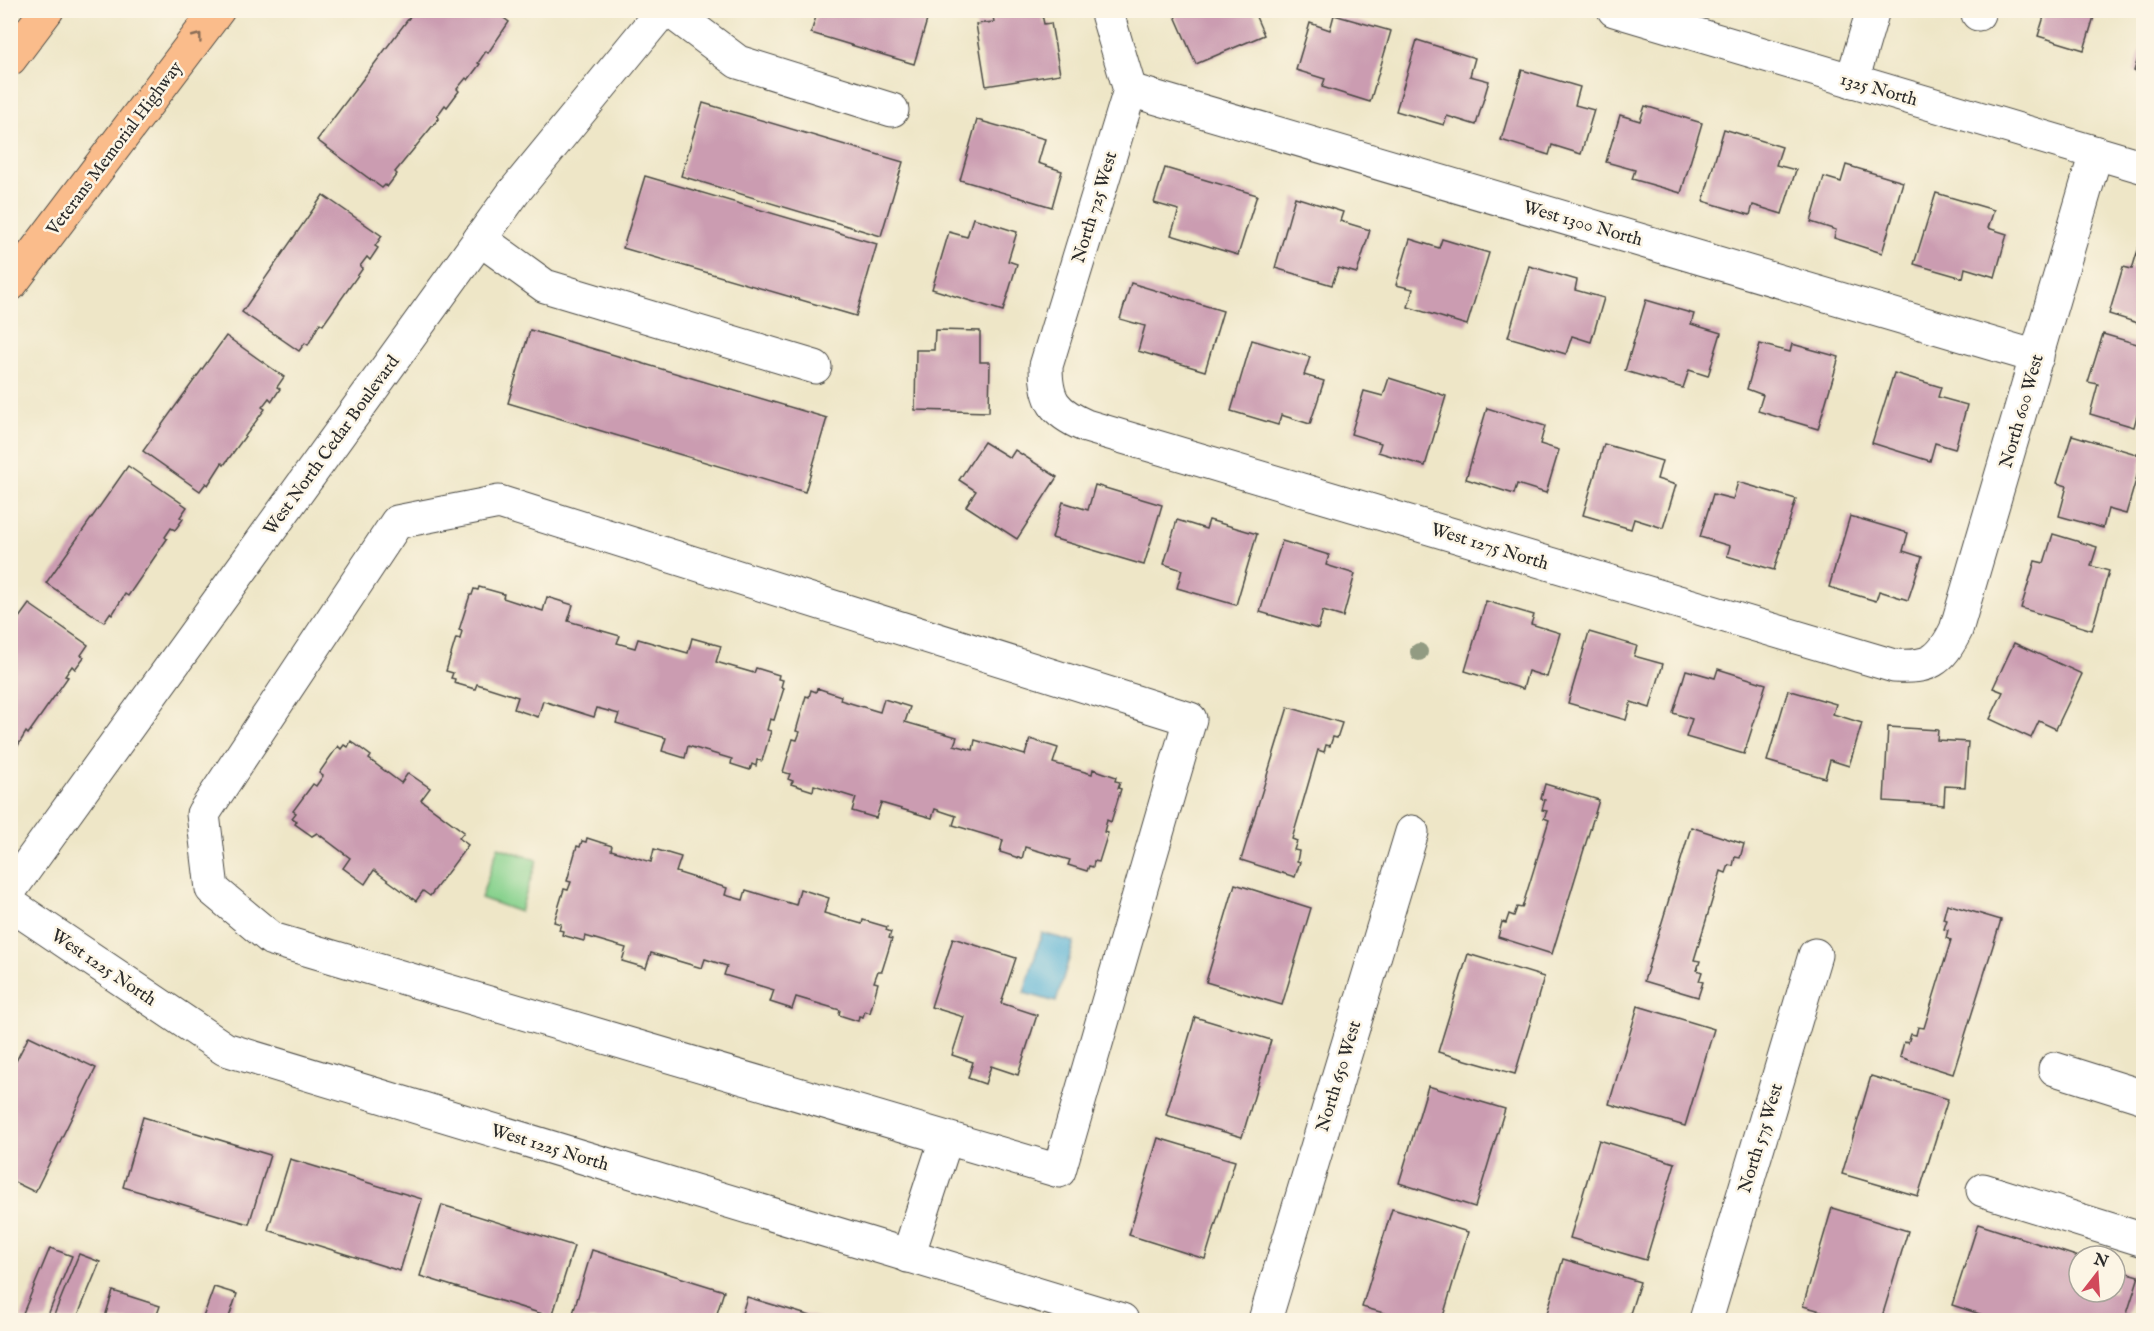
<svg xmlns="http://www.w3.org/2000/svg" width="2154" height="1331" font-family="'IM FELL English',serif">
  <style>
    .green { fill: #88d28e; stroke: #5a7e5c; stroke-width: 1.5 }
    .water { fill: #59b2d6; stroke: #426e80; stroke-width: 1.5 }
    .building { fill: #cb9cb1 }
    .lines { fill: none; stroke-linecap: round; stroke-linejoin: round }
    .minor-casing { stroke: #484742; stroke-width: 35 }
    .highway-casing { stroke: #484742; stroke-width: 35 }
    .minor { stroke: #fff; stroke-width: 33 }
    .highway { stroke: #fabc8b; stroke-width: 33 }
    .tree { fill: #929b82 }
    .oneway { stroke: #886c56 }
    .labels { text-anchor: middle; stroke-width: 5; stroke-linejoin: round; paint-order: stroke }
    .street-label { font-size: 18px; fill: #2b2b2b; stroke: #fcf5e5 }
  </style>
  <rect width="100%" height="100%" fill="#fcf5e5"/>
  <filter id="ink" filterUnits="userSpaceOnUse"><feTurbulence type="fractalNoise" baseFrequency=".0167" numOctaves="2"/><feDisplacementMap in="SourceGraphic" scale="12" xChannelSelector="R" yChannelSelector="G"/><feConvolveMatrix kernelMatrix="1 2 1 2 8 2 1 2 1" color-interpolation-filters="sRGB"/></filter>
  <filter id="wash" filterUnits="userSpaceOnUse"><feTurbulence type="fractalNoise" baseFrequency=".008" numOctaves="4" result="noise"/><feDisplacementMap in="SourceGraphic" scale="24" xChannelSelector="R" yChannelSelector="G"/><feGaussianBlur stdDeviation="1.35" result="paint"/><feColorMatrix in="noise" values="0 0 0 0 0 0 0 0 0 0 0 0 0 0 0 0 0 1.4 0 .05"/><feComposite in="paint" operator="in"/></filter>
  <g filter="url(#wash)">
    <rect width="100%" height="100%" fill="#eee6c7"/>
    <path class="green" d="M498,847l39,13 -17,52 -39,-14z"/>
    <path class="water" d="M1042,933l32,9 -18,60 -32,-9z"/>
    <g id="blocks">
      <g class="building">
        <path d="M415,10h78l16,12 -21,31 -2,-2 -8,12 2,1 -12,16 -2,-2 -9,11 2,2 -12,16 -2,-2 -8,11 2,2 -44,54 2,2 -10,13 -2,-2 -3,3 -65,-48z"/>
        <path d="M818,10h112l-16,54 -103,-31z"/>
        <path d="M992,10h49l3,14 7,-1 9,51 -74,12 -10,-62 18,-2z"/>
        <path d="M1183,10h70l11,25 -68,29 -21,-48z"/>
        <path d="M2046,10h50l-12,40 -46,-14z"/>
        <path d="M1334,15l57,16 -21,71 -48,-15 3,-8 -29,-9 14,-47 20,7z"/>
        <path d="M1417,40l58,18 -5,18 19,5 -13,44 -29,-9 -3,9 -48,-14z"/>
        <path d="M2143,43h1v31l-10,-3z"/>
        <path d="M1522,70l58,17 -5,18 19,5 -13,44 -29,-9 -3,10 -48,-15z"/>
        <path d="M703,103l200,59 -22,74 -200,-60z"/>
        <path d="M1645,106l57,17 -21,70 -49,-14 3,-9 -29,-8 14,-47 20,6z"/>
        <path d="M977,120l68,19 -7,24 24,8 -10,36 -92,-27z"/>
        <path d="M1724,129l58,18 -6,18 20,5 -14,44 -29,-9 -3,10 -47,-14z"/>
        <path d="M1846,165l57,17 -21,71 -48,-15 2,-8 -25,-8 13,-45 17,5z"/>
        <path d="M1165,168l92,27 -19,60 -67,-20 8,-25 -25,-7z"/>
        <path d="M645,176l232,68 -21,72 -233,-68z"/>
        <path d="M1936,193l58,17 -6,18 19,6 -12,43 -30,-9 -2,10 -49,-14z"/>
        <path d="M323,195l59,41 -7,10 3,2 -8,12 -3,-3 -7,9 3,2 -40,57 -3,-2 -12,22 -3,-2 -6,8 -57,-39z"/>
        <path d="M1295,197l48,15 -3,9 30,9 -13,43 -19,-5 -6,17 -57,-17z"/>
        <path d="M973,218l44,14 -9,29 9,3 -14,47 -71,-22 17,-57 18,5z"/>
        <path d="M1410,239l29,9 3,-9 47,14 -22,72 -59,-18 5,-18 -17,-4z"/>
        <path d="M2141,240l3,1v84l-35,-11 14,-47 9,2z"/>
        <path d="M1529,266l48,14 -2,10 29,8 -13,44 -19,-6 -6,18 -58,-17z"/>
        <path d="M1131,283l92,28 -18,60 -67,-20 7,-25 -25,-7z"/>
        <path d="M1646,300l48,14 -3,10 30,9 -13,43 -19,-6 -6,18 -58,-17z"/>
        <path d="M530,330l297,88 -22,74 -297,-89z"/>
        <path d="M935,330l45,1v31h10l-1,50 -74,-2 1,-60h18z"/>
        <path d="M2103,334l41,12v63l-5,-1 -5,19 -44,-13 8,-30 -10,-2z"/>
        <path d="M226,336l58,41 -7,10 3,2 -8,12 -3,-3 -7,9 3,2 -41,56 -2,-2 -14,22 -2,-2 -6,8 -57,-40z"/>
        <path d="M1252,340l58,17 -6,18 20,6 -14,43 -29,-9 -3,10 -47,-14z"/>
        <path d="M1760,344l30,8 2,-8 47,13 -21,72 -60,-18 5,-16 -16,-6z"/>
        <path d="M1894,373l47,14 -3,10 29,8 -12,44 -20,-6 -5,18 -58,-18z"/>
        <path d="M1389,378l57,18 -21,70 -47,-14 3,-9 -30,-9 13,-43 19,5z"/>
        <path d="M1487,408l58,18 -5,18 19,6 -13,43 -29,-9 -3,10 -48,-15z"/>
        <path d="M2072,435l71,21 -17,58 -18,-5 -5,19 -44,-12 8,-30 -10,-3z"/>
        <path d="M984,442l26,16 5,-8 42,27 -40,62 -51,-33 10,-15 -17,-11z"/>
        <path d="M1604,444l58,17 -5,18 19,6 -13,43 -29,-9 -3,10 -48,-14z"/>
        <path d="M128,466l59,41 -7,10 3,2 -8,11 -4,-2 -6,9 2,2 -39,57 -3,-2 -13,21 -2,-2 -6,9 -58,-39z"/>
        <path d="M1738,482l58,17 -22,71 -47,-14 3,-10 -30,-9 13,-43 20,5z"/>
        <path d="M1095,485l67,20 -18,60 -92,-27 11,-36 25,8z"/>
        <path d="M1850,516l58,17 -5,18 19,6 -14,43 -29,-9 -3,10 -47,-14z"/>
        <path d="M1177,520l29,9 3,-9 48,14 -21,71 -59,-17 5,-18 -18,-6z"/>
        <path d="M2053,534l44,13 -6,19 18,5 -17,59 -71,-22 14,-47 9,2z"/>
        <path d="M1282,541l47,14 -3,10 29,9 -12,43 -20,-6 -5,18 -58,-17z"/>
        <path d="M479,587l25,7 -1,4 40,13 4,-14 26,8 -5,16 52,15 -3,7 18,5 3,-9 50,14 4,-15 29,8 -5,16 38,11 2,-5 23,7 -1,4 5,1 -2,7 3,1 -10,32 -4,-1 -3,11 4,1 -9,30 -5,-1 -1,6 -4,-2 -2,6 -19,-6 1,-5 -44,-13 -3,12 -23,-7 4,-13 -50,-15 3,-9 -22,-6 -3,9 -51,-16 -5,16 -24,-8 4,-12 -41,-13 -2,5 -21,-6 1,-4 -4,-1 2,-5 -7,-2 10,-33 4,1 2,-8 -3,-1 11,-35h2l2,-6 4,1z"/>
        <path d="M1486,601l48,14 -3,9 29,9 -13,44 -19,-6 -5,18 -58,-18z"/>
        <path d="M29,604l59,41 -7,10 3,2 -9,12 -3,-3 -7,10 3,1 -40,57 -2,-2 -13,22 -3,-2v-122z"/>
        <path d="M1589,632l48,14 -3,10 29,8 -13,44 -19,-6 -5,18 -58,-17z"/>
        <path d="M2014,643l68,31 -26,55 -17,-8 -8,17 -41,-19 13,-27 -10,-4z"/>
        <path d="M1718,669l48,15 -22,70 -58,-17 6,-18 -19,-6 13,-43 29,8z"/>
        <path d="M817,688l24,8 -1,4 40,12 4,-13 26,8 -5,15 52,15 -3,8 19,5 2,-10 50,15 5,-16 28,9 -5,15 39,11 1,-5 23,8 -1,4 5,1 -2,6 3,1 -10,33 -4,-2 -3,12 4,1 -9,29 -5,-1 -1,6 -4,-1 -2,5 -19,-6 2,-5 -45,-13 -3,12 -22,-7 3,-12 -50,-15 3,-9 -21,-7 -3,9 -51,-15 -5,15 -24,-7 4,-13 -42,-13 -1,6 -22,-7 2,-3 -5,-2 2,-5 -7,-2 10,-33 4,1 3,-8 -4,-1 10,-35 3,1 2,-7 5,2z"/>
        <path d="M1788,690l48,14 -3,10 29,9 -13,43 -19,-6 -5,18 -58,-17z"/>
        <path d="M1288,707l54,16 -5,15 -4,-1 -3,9 -4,-1 -2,7 -6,-2 -13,45 -13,44 5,2 -3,9 5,1 -2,10 3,1 -5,15 -54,-17z"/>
        <path d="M1888,727l50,3 -1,10 31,2 -3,45 -20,-1 -1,19 -60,-4z"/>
        <path d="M351,741l20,15 -2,3 32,24 7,-10 22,15 -9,12 43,32 -5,6 9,7 -38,51 -7,-5 -7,10 -42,-31 -9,14 -22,-16 7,-10 -33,-25 -5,3 -17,-12 2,-3 -5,-3 4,-5 -3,-2 20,-27 3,2 7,-10 -4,-3 19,-27 3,3 3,-4 4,2z"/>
        <path d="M1545,784l54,16 -47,154 -54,-17 4,-15 4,1 3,-9 5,2 3,-9 5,1 27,-88 -5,-2 3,-7 -5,-1 3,-10 -4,-1z"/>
        <path d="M1691,827l53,17 -4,14 -5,-1 -2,9 -4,-1 -3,8 -5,-2 -27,89 6,1 -3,9 5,2 -3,9 4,1 -5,15 -54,-16z"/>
        <path d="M587,838l25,8 -1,4 40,12 3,-13 27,8 -5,15 51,16 -2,7 18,5 3,-10 50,15 4,-16 29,9 -5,15 38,11 1,-4 24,7 -1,3 5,2 -2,6 3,1 -10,32h-4l-4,11 4,1 -8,30 -5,-2 -2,6 -4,-1 -1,5 -19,-6 1,-5 -44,-13 -4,12 -22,-7 4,-12 -50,-15 3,-9 -22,-7 -3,9 -51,-15 -5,15 -24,-7 4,-13 -41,-12 -1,5 -22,-6 1,-4 -4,-1 2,-6 -7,-2 10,-33 4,1 3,-8 -4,-1 10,-35 3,1 2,-6 4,1z"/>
        <path d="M1235,884l76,24 -29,97 -76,-23z"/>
        <path d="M1947,904l54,16 -48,154 -53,-17 4,-15 4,1 3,-9 5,1 2,-8 6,1 27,-88 -5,-2 2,-8 -4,-1 3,-9 -4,-1z"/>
        <path d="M953,938l63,20 -15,45 36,12 -19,60 -27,-9 -6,18 -17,-6 5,-16 -21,-7 12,-38 -33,-10z"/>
        <path d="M1468,954l76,23 -29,97 -77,-22z"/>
        <path d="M1638,1006l76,23 -29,97 -76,-22z"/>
        <path d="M1195,1017l76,23 -29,97 -76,-22z"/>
        <path d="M29,1036l67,32 -61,124 -25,-12v-107z"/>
        <path d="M1871,1076l77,23 -30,97 -76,-22z"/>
        <path d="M1428,1086l77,23 -30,98 -76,-24z"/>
        <path d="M143,1117l127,38 -21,69 -126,-37z"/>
        <path d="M1158,1138l77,23 -30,98 -76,-24z"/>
        <path d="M1599,1140l76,23 -29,97 -76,-22z"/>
        <path d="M290,1159l132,40 -22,72 -132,-41z"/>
        <path d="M442,1205l132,41 -22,71 -132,-41z"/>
        <path d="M1832,1208l76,23 -27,89h-28l-50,-14z"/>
        <path d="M1392,1209l76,23 -26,88h-33l-47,-13z"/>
        <path d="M1978,1224l101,33v35h36v-23l24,7 -14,44h-127l-46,-15z"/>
        <path d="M50,1248l22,8 -26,64h-19l-6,-2z"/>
        <path d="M592,1250l132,41 -9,29h-144z"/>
        <path d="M79,1254l21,8 -24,58h-24z"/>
        <path d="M1563,1259l77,23 -12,38h-83z"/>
        <path d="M214,1287l23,7 -9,26h-26z"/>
        <path d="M113,1291l47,15 -5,14h-51z"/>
        <path d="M747,1297l67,20 8,3h-82z"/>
      </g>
    </g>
  </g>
  <g filter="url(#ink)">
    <use href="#blocks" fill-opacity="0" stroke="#484742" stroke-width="1.5"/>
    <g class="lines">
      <defs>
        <g id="minor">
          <path d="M669,10l69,52 154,48"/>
          <path d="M1106,10l24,80 -84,276c0,35 8,46 40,60l808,240c35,2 46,-4 62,-36l140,-477"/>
          <path d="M1614,10l530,157"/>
          <path d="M1978,14l1,-4"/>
          <path d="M1852,81l21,-71"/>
          <path d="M1130,90l907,267"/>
          <path d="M480,239l65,47 270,81"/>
          <path d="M499,502l691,217 -131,452 -787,-232 -60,-50 -9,-75 194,-292z"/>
          <path d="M10,890l504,-698 149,-182"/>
          <path d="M10,904l215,145 897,271"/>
          <path d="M2055,1069l89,28"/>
          <path d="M1983,1190l161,50"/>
          <path d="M908,1256l38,-117"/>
          <path d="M1265,1320l147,-488"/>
          <path d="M1706,1320l109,-365"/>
        </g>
        <g id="highway">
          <path d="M10,59l37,-49"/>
          <path d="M10,285l208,-275"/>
        </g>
      </defs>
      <use href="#minor" class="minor-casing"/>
      <use href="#highway" class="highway-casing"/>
      <use href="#minor" class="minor"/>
      <use href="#highway" class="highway"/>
    </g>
    <circle class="tree" cx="1419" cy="652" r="9"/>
    <defs><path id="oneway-chevron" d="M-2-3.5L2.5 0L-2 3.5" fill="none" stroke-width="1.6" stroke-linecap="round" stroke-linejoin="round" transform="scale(1.5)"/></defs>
    <use class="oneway" href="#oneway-chevron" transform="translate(198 37) rotate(-53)"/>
  </g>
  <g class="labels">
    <g class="street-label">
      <text transform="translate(1879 89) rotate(16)" y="6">1325 North</text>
      <text transform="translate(114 148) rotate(-53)" y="6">Veterans Memorial Highway</text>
      <text transform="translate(1094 207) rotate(-73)" y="6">North 725 West</text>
      <text transform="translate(1583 223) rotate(16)" y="6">West 1300 North</text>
      <text transform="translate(2021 411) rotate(-74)" y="6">North 600 West</text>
      <text transform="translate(331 445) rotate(-54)" y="6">West North Cedar Boulevard</text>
      <text transform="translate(1490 546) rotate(17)" y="6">West 1275 North</text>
      <text transform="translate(104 967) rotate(34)" y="6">West 1225 North</text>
      <text transform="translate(1338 1076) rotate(-73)" y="6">North 650 West</text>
      <text transform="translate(1760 1138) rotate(-73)" y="6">North 575 West</text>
      <text transform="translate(550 1147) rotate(17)" y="6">West 1225 North</text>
    </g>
  </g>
  <rect width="2154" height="1331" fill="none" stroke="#fcf5e5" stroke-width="36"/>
  <g transform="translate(2097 1274) rotate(17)"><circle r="28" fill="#fcf5e5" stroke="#a8a49b" stroke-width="1.5"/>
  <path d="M0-4.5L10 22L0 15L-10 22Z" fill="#d1495b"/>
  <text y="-9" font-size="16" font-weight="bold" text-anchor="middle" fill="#2b2b2b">N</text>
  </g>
</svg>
